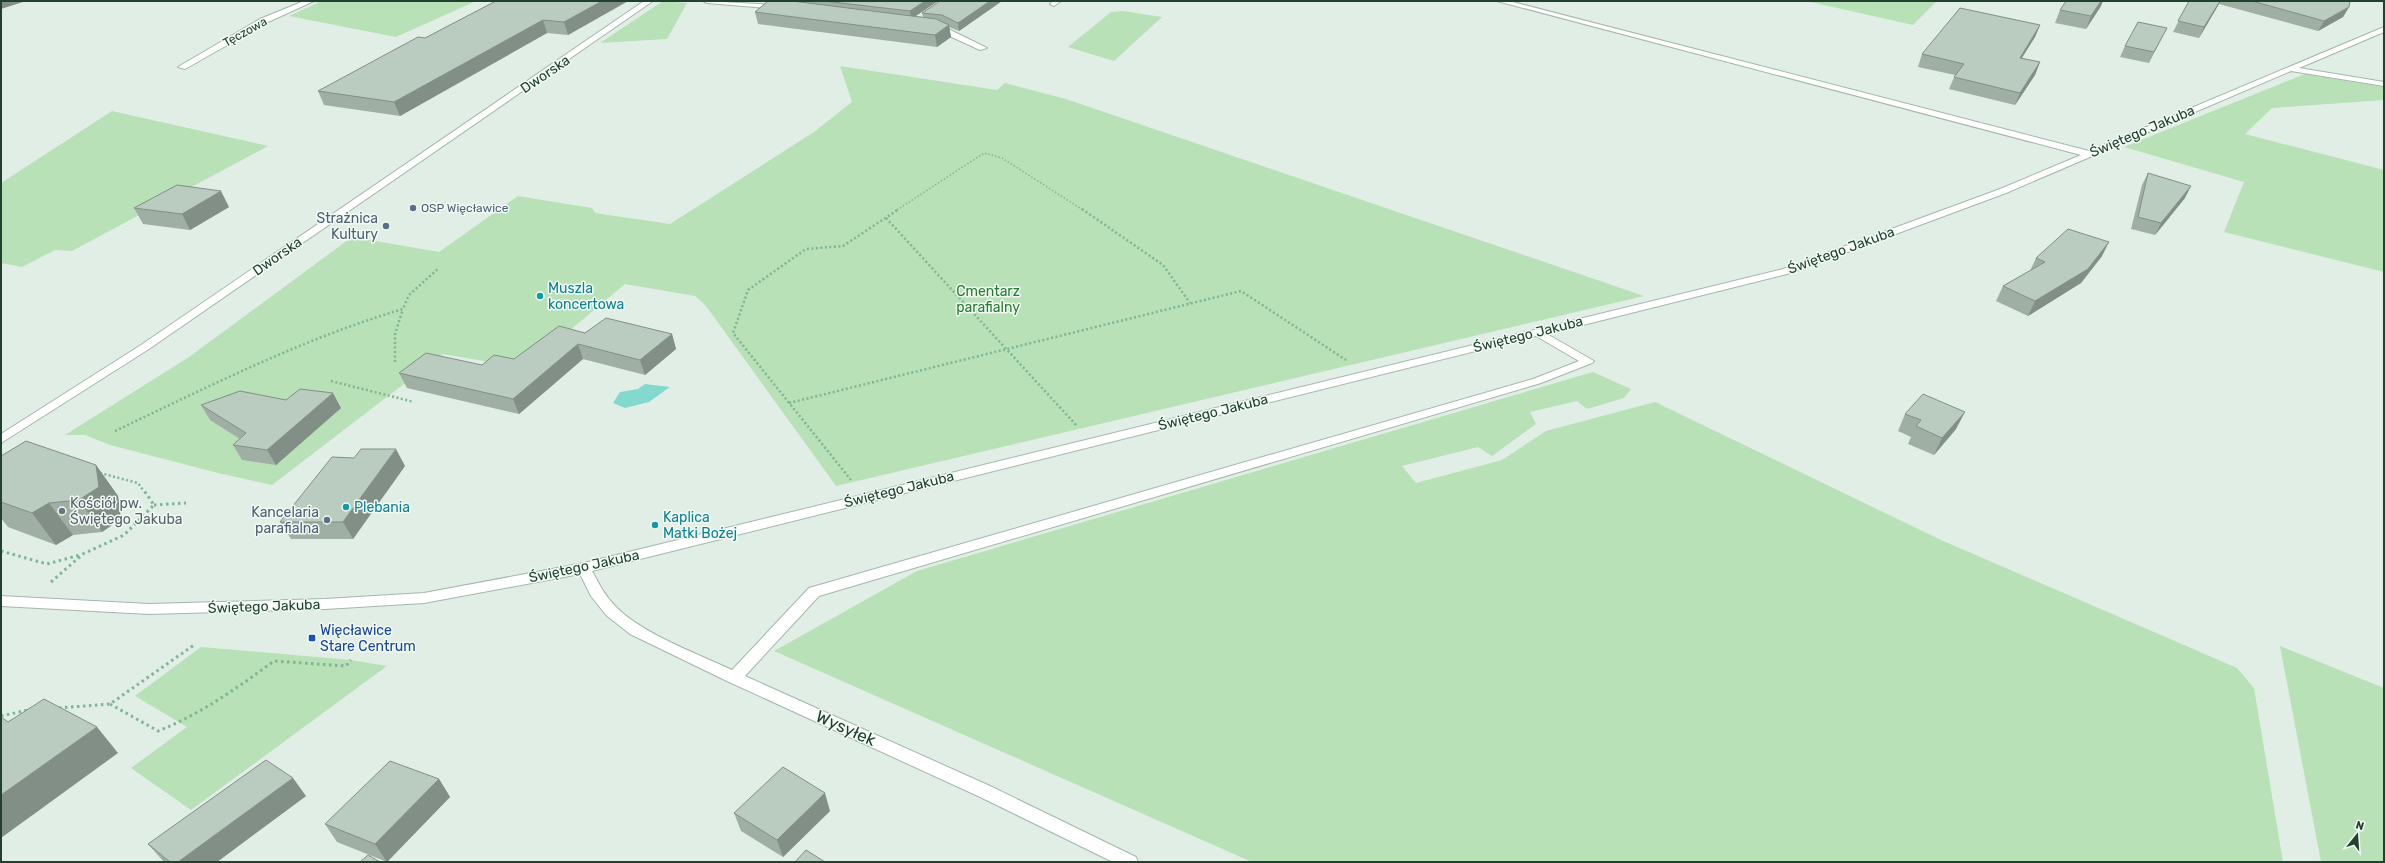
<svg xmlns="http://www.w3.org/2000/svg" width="2385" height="863" font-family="Rubik,sans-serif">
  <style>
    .green { fill: #b8e1b8 }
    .water { fill: #83d9ce }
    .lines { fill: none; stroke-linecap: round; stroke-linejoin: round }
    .minor-casing { stroke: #a3b7aa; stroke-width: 2 }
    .path-far2 { stroke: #7eb594; stroke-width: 1.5; stroke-dasharray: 1.5 2; stroke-linecap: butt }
    .path-far1 { stroke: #7eb594; stroke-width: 2.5; stroke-dasharray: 2 2.5; stroke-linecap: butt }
    .path { stroke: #7eb594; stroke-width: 3; stroke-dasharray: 2.5 3.5; stroke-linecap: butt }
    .minor { fill: #fff; fill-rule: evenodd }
    .wall { fill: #9fafa4 }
    .shaded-wall { fill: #828f86 }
    .building { fill: #b9ccbf; stroke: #828f86 }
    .service-dot { fill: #5c6f8a; stroke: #f2faf4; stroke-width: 1.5 }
    .culture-dot { fill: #0f9aa8; stroke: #f2faf4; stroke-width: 1.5 }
    .worship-dot { fill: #6b7280; stroke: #f2faf4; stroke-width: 1.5 }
    .transit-dot { fill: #1a4fb4; stroke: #f2faf4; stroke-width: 1.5 }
    .labels { text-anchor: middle; stroke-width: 3; stroke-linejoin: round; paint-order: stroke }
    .far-street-label { font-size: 12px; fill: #1f412e; stroke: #f2faf4 }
    .far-service-label { font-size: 12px; fill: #4e5e75; stroke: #f2faf4; text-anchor: start }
    .street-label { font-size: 14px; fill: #1f412e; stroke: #f2faf4 }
    .service-label { font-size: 14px; fill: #4e5e75; stroke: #f2faf4; text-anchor: end }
    .culture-label { font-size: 14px; fill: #0d838f; stroke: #f2faf4; text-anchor: start }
    .park-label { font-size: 14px; fill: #247d2e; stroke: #f2faf4 }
    .worship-label { font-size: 14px; fill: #5b616d; stroke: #f2faf4; text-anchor: start }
    .transit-label { font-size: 14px; fill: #164399; stroke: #f2faf4; text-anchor: start }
    .near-street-label { font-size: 17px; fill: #1f412e; stroke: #f2faf4 }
  </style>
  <rect width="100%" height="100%" fill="#e1eee5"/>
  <g class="green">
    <path d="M322,1h149l3,1 -78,35 -107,-21z"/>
    <path d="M663,1l24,2 -20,36 -67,4z"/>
    <path d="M1806,1h131l-24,24z"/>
    <path d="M1122,11l40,6 -48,44 -46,-14 43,-35z"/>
    <path d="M840,66l157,24 8,-7 61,16 578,197 -808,190 -130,-180 -11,-10 -70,-12 -100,84 -82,-14 -171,131 -54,-12 -108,-28 -25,-10h-20l124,-78 163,-120 87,15 79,-56 74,12 3,5 75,11 144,-92 38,-30z"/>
    <path d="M2305,74l79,13v13l-112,8 -27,26 139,36v102l-160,-40 20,-50 -120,-35z"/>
    <path d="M112,111l156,35 -196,105 -17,-1 -33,17 -21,-4v-80z"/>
    <path d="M1593,372l38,17 -7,9 -37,11 -10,-8 -47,11 6,12 -44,32 -14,-9 -76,19 14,17 86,-23 44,-29 109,-29 286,138 296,128 17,20 29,174h-1031l-478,-211 143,-80z"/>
    <path d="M2280,646l104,42v174h-63z"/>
    <path d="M201,647l150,13 36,6 -196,144 -60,-42 56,-41 -52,-31z"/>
  </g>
  <path class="water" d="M645,384l25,3 -21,15 -24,6 -12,-5 7,-11 18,-3z"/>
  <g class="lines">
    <defs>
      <g id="minor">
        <path d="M304,1h10l-48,22 -81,46 -7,-2 82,-48z"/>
        <path d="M644,1h9l-504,348 -148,94v-9l140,-89z"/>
        <path d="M703,1l75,4 4,2 -4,2 -71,-6z"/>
        <path d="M1053,1h8l-7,5 -4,-2z"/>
        <path d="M1497,1h12l580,150 295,-124v5l-85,36 85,14v4l-93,-15 -285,122 -215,80 -244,61 47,27 -2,2 -51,20 -722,213 -74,80 245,110 146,71 2,5h-25l-135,-66 -249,-114 -99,-48 -24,-19 -15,-19 -11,-22 -156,29 -99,6 -176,5 -148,-8v-10l148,8 176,-5 99,-6 160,-30 1199,-294 217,-80 81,-34zM1536,336l43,25 -46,18 -724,209 -77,82c-34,-16 -91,-37 -116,-63 -11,-11 -17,-23 -24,-36z"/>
        <path d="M932,24h6l49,24 -7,2 -48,-22z"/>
      </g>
    </defs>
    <use href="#minor" class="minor-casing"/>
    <path class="path-far2" d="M897,210l87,-57 18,5 81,52"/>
    <g class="path-far1">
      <path d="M1082,209l81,56 27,38"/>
      <path d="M886,218l191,208"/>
      <path d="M395,362v-28l8,-25"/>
      <path d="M331,381l83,21"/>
      <path d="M789,403l452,-112 105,69"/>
      <path d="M115,431c95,-45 187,-92 288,-122l6,-14 30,-27"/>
      <path d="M100,473l38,10 5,7"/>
      <path d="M851,480l-118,-147 15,-43 58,-41 37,-3 56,-37"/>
    </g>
    <g class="path">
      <path d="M154,505l32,-2"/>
      <path d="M1,551l46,13 33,-9"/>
      <path d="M51,582l32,-28 41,-19 30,-30 -11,-16"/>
      <path d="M110,704l48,27c43,-17 79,-43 116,-70l72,5 5,-6"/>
      <path d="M59,708l51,-4 84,-59"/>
      <path d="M1,716l27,-6"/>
    </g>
    <use href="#minor" class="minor"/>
  </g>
  <g class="wall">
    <path d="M496,1h132l-60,34 -21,-2 -147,83 -76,-11 -6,-14 107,-53z"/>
    <path d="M768,1h170l-22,15 7,1 -1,-4 80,-12 -43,30 -10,-4 2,10 -14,10 -179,-23 -3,-12z"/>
    <path d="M2189,1h161l-1,6 -6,10 -25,14 -99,-27 -20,34 -26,-6z"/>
    <path d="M2101,6l-15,23 -31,-6 5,-13z"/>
    <path d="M2040,25l-5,12 -13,21 18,4 -5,13 -20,30 -66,-16 6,-14 -37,-8 4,-13z"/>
    <path d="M2167,28l-18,35 -29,-6 5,-11z"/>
    <path d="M2148,173l37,25 -30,37 -24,-6 11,-44z"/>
    <path d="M229,207l-39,23 -47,-6 -9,-16z"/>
    <path d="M2102,256l-21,27 -53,33 -32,-15 7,-15 27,-15 6,-13z"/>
    <path d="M585,333l87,1 4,15 -31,26 -62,-16 -64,55 -112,-26 -8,-15 83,-8 32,-6z"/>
    <path d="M286,400l55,8 -65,57 -34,-5 -9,-15 7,-6 -30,-19 -9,-15z"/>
    <path d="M1905,414l51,15 -22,26 -26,-11 3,-7 -13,-6z"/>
    <path d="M1,456l95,9 22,31 3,23 -19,13 -29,3 -17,10 -48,-18 -7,-9z"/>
    <path d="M405,466l-52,73h-62l-11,-17z"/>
    <path d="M439,779l11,18 -63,65 -50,-20 -12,-18z"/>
    <path d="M306,796l-89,66h-53l-16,-18z"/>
    <path d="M830,811l-47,46 -42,-26 -7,-18z"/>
  </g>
  <g class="shaded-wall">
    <path d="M1,1h25l-25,8z"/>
    <path d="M602,1h26l-60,34 -4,-13z"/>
    <path d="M925,1h13l-27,18 -1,-8z"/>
    <path d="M990,1h12l-43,30 -1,-8z"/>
    <path d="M2101,1h2l-2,5 -15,23 5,-13z"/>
    <path d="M2220,1h1l-2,3 -20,34 5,-11z"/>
    <path d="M2349,7l-6,10 -25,14 6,-10z"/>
    <path d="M543,20l4,13 -147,83 -6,-14z"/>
    <path d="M949,25l2,12 -14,10 -2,-12z"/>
    <path d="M2040,25l-5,12 -21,33 6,-12z"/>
    <path d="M2040,62l-5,13 -20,30 5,-12z"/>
    <path d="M2191,186l-6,12 -30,37 6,-12z"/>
    <path d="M221,191l8,16 -39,23 -8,-16z"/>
    <path d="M2109,242l-7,14 -21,27 -53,33 7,-15z"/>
    <path d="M672,334l4,15 -31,26 -5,-15z"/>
    <path d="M578,344l5,15 -64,55 -6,-15z"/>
    <path d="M333,393l8,15 -65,57 -9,-15z"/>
    <path d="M1965,412l-9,17 -22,26 8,-17z"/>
    <path d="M396,449l9,17 -52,73 -10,-17z"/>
    <path d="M96,465l22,31 3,23 -19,13 -23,-32z"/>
    <path d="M49,503l24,32 -17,10 -24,-32z"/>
    <path d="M97,727l21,26 -117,85v-43z"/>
    <path d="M293,778l13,18 -89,66h-39z"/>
    <path d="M439,779l11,18 -63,65 -12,-18z"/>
    <path d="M825,793l5,18 -47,46 -6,-17z"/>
  </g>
  <g class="building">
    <path d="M496,1h106l-38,21 -21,-2 -149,82 -76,-11 100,-54 7,1z"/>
    <path d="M768,1h24l144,18 13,6 -14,10 -180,-23z"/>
    <path d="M824,1h101l-15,10z"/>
    <path d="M940,1h50l-32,22 -16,-8 -20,-2z"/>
    <path d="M2066,1h35l-10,15 -31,-6z"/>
    <path d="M2189,1h31l-16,26 -26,-6z"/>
    <path d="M2252,1h98l-1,6 -25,14z"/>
    <path d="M1960,8l80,17 -20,33 20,4 -20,31 -66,-16 10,-13 -42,-10z"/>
    <path d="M2138,22l29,6 -13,24 -29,-6z"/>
    <path d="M2148,173l43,13 -30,37 -23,-6z"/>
    <path d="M177,185l44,6 -39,23 -48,-6z"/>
    <path d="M2068,229l41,13 -21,27 -53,32 -32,-15 42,-24 -9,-4z"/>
    <path d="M606,318l66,16 -32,26 -62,-16 -65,55 -114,-26 27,-20 56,12 12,-10 20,4 45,-33 26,7z"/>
    <path d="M300,389l33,4 -66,57 -34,-5 13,-12 -45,-28 39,-14 46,9z"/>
    <path d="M1923,394l42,18 -23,26 -26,-12 5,-6 -16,-6z"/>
    <path d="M26,441l70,24 3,22 -20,13 -30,3 -17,10 -31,-11v-46z"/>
    <path d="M361,449h35l-53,73h-63l52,-65 22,1z"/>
    <path d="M44,699l53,28 -96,68v-78l7,5z"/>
    <path d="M266,760l27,18 -115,84h-8l-22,-18z"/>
    <path d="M390,761l49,18 -64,65 -50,-20z"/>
    <path d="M783,767l42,26 -48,47 -43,-27z"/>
    <path d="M806,850l19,12h-30z"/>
    <path d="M368,855l12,7h-20z"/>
  </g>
  <g class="service-dot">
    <circle cx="413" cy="208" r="4"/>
    <circle cx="386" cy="226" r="4"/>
    <circle cx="327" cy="520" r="4"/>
  </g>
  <g class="culture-dot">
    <circle cx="540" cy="296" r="4"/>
    <circle cx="346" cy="507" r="4"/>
    <circle cx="655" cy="525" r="4"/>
  </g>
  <circle class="worship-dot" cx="62" cy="511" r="4"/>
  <rect class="transit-dot" x="308" y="634" width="8" height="8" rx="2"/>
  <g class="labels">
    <g class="far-street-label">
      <text transform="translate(245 32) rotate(-29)" y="4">Tęczowa</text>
    </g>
    <g class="far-service-label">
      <text x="421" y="212">OSP Więcławice</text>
    </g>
    <g class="street-label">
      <text transform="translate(545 74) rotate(-34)" y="5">Dworska</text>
      <text transform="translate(2142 131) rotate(-23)" y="5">Świętego Jakuba</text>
      <text transform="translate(1841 250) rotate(-20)" y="5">Świętego Jakuba</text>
      <text transform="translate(277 256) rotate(-35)" y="5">Dworska</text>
      <text transform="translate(1528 334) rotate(-14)" y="5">Świętego Jakuba</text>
      <text transform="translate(1213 412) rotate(-14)" y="5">Świętego Jakuba</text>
      <text transform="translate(899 489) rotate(-14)" y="5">Świętego Jakuba</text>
      <text transform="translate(584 566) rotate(-12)" y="5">Świętego Jakuba</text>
      <text transform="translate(264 606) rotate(-2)" y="5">Świętego Jakuba</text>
    </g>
    <g class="service-label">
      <text x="378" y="223">Strażnica<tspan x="378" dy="16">Kultury</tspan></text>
      <text x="319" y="517">Kancelaria<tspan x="319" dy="16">parafialna</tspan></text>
    </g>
    <g class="culture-label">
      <text x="548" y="293">Muszla<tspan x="548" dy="16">koncertowa</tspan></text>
      <text x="354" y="512">Plebania</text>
      <text x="663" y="522">Kaplica<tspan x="663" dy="16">Matki Bożej</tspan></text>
    </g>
    <g class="park-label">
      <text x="988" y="296">Cmentarz<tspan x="988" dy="16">parafialny</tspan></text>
    </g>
    <g class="worship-label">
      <text x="70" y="508">Kościół pw.<tspan x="70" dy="16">Świętego Jakuba</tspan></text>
    </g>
    <g class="transit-label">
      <text x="320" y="635">Więcławice<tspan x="320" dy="16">Stare Centrum</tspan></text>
    </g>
    <g class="near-street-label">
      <text transform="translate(846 728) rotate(24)" y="6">Wysyłek</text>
    </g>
  </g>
  <rect width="2385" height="863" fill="none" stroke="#1f412e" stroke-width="4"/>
  <g transform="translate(2357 835) rotate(17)" stroke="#f2faf4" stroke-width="3" paint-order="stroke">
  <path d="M0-3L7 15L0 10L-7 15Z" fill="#1f412e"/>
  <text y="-6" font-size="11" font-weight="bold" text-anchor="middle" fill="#1f412e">N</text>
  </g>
</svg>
